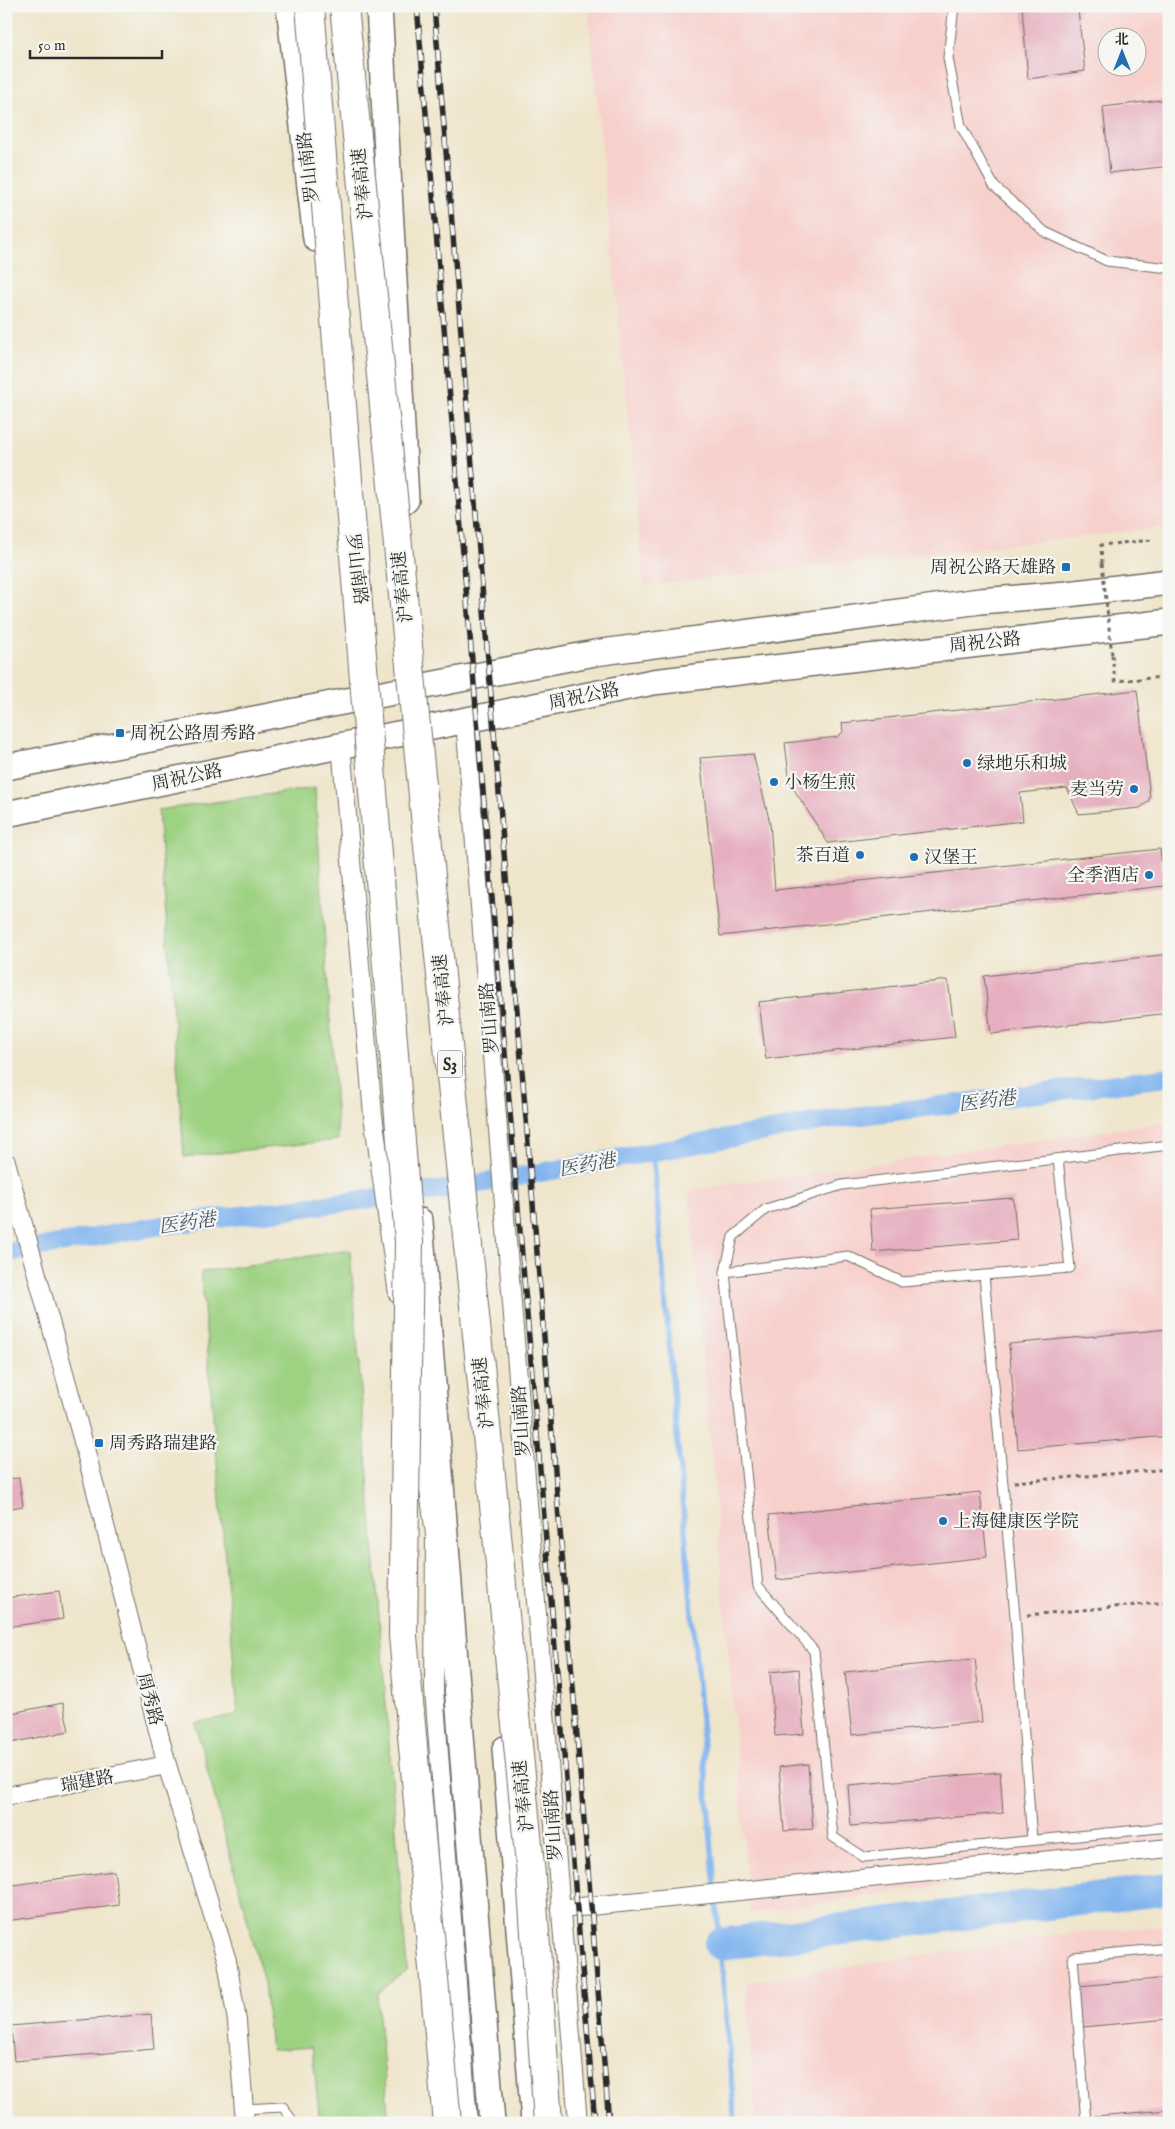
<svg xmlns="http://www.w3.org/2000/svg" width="1175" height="2129" font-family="'IM FELL English','Noto Serif SC',serif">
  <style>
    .built { fill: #f7d0cc; fill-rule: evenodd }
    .green { fill: #9ed283; stroke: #647e57 }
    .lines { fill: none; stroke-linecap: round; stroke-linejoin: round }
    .stream { stroke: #82b5ef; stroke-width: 5.5 }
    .canal { stroke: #82b5ef; stroke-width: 19 }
    .river { stroke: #82b5ef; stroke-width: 32 }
    .building { fill: #e6afc0 }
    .lane-casing { stroke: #706c63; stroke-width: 11 }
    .street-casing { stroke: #706c63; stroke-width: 20 }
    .secondary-casing { stroke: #706c63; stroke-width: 28 }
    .path { stroke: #706c63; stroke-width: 3; stroke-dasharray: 4 4; stroke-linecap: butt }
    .lane { stroke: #fff; stroke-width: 9 }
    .street { stroke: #fff; stroke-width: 18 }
    .secondary { stroke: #fff; stroke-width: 25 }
    .rail-casing { stroke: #2b2b2b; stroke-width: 5.5 }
    .rail { stroke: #f6f6f2; stroke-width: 4; stroke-dasharray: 11; stroke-linecap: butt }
    .highway-bridge-casing { stroke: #706c63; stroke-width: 30; stroke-linecap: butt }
    .path-bridge { stroke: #706c63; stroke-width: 3; stroke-dasharray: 4 4; stroke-linecap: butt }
    .highway-bridge { stroke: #fff; stroke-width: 28 }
    .poi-dot { fill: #1f6fb2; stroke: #f6f6f2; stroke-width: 2 }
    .labels { text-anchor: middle; stroke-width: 4.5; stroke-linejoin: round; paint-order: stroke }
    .shield { fill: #f6f6f2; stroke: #686867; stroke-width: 1 }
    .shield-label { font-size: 16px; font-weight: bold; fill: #2b2b2b }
    .street-label { font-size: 18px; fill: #2b2b2b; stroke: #f6f6f2 }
    .poi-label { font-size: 18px; fill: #2b2b2b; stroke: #f6f6f2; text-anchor: start }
    .water-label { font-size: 19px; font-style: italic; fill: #455466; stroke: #f6f6f2 }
  </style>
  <rect width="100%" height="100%" fill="#f6f6f2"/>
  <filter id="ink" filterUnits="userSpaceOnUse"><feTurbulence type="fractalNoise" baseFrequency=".02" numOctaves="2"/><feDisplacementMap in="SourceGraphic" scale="10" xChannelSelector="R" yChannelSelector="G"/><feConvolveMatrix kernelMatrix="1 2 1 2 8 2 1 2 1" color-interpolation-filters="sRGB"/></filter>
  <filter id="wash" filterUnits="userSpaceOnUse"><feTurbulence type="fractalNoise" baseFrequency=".0096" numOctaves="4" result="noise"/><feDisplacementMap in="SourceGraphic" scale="20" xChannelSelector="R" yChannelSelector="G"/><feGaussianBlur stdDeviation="1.12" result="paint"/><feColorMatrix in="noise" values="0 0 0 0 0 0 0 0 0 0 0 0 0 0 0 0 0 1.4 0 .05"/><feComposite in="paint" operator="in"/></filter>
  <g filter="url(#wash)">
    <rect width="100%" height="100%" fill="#efe5cb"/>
    <g class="built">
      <path d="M588,6h581v521l-525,59zM1108,38h30v30h-30z"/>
      <path d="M1169,1122v730l-419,61 -61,-723z"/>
      <path d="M1169,1926v197h-413l-10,-141 324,-49z"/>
    </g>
    <g class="green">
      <path d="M315,788l23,352 -154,17 -26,-347z"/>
      <path d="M350,1250l57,719 -30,25 12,129h-69l-8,-76 -41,3 -7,-67 -69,-260 43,-9 -37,-442z"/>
    </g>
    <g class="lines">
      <path class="stream" d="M653,1152l82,971"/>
      <path class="canal" d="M6,1253l152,-27 292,-37 384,-70 335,-42"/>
      <path class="river" d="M720,1944l449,-55"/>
    </g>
    <g id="blocks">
      <g class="building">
        <path d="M1022,6h60l-4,5 7,60 -57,8z"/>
        <path d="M1169,99v67l-59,7 -7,-66z"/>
        <path d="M1137,690l13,107 -2,5 -8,6 -61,6 -12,-26 -47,5 3,28 -195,22 -38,-60 -5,-40 52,-6 6,-5 -1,-9z"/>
        <path d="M753,754l17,69 5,67 385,-41 4,37 -444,50 -20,-178z"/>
        <path d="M1169,954v59l-178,21 -7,-58z"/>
        <path d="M948,980l7,57 -189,22 -7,-57z"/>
        <path d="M1013,1198l4,42 -144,12 -3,-43z"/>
        <path d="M1169,1329v107l-151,13 -9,-105z"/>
        <path d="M19,1478l4,28 -17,3v-30z"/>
        <path d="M980,1492l7,65 -210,23 -8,-65z"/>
        <path d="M59,1591l4,28 -57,8v-29z"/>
        <path d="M975,1659l7,63 -130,13 -7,-63z"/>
        <path d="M799,1669l5,65 -29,2 -5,-64z"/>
        <path d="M63,1703l6,28 -63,13v-30z"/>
        <path d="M808,1764l5,65 -29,2 -5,-64z"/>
        <path d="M1000,1772l3,41 -152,13 -3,-41z"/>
        <path d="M114,1871l5,34 -113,16v-35z"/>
        <path d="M1169,1978v41l-87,8 -3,-41z"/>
        <path d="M151,2014l3,35 -140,12 -3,-35z"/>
        <path d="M1169,2110v13h-73l-1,-7z"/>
      </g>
    </g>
  </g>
  <g filter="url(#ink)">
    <use href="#blocks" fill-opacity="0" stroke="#706c63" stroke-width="1"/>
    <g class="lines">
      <defs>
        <g id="lane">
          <path d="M954,6l-6,52 13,68 33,60 51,46 62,29 62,7"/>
          <path d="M1169,1145l-327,40 -76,24 -33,28 -8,35 33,314 56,65 19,186 31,20 305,-30"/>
          <path d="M725,1272l123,-16 54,26 168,-14 -12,-109"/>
          <path d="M984,1275l31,341 17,224"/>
          <path d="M244,2109l39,-2 11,16"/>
          <path d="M1086,2123l-13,-166 96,-9"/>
        </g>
        <g id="street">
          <path d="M465,720l113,1403"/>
          <path d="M341,745l32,370 25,179"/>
          <path d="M6,1162l78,283 83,320 60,196 10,60 8,102"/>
          <path d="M416,1396l19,138 -1,156 34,433"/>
          <path d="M6,1796l161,-31"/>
          <path d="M560,1909l609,-61"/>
        </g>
        <g id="secondary">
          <path d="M289,6l27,233"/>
          <path d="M379,6l27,494"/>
          <path d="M6,767l589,-114 385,-52 87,-7 102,-12"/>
          <path d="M6,814l647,-132 516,-60"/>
          <path d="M420,1221l72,902"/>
          <path d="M505,1749l29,374"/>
        </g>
      </defs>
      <use href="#lane" class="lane-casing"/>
      <use href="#street" class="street-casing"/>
      <use href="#secondary" class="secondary-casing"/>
      <g class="path">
        <path d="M1102,563l-1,-18 51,-5"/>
        <path d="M1112,655l3,26 49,-4"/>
        <path d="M1014,1482l155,-13"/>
        <path d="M1027,1615l142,-13"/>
      </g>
      <use href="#lane" class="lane"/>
      <use href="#street" class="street"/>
      <use href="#secondary" class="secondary"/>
      <defs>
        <g id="rail">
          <path d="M417,6l178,2117"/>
          <path d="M434,6l175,2117"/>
        </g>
      </defs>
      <use href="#rail" class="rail-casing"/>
      <use href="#rail" class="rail"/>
      <defs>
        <g id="highway-bridge">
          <path d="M310,6l99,1235 -6,395 44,487"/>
          <path d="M344,6l187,1869 17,248"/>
        </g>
      </defs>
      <use href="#highway-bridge" class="highway-bridge-casing"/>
      <path class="path-bridge" d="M1102,563l10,92"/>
      <use href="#highway-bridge" class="highway-bridge"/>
    </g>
  </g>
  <g class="poi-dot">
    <rect x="1061" y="562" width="10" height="10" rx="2.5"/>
    <rect x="115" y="728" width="10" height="10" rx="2.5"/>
    <circle cx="967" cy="763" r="5"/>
    <circle cx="774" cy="782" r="5"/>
    <circle cx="1134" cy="789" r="5"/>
    <circle cx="860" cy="855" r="5"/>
    <circle cx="914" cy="857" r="5"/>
    <circle cx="1149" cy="875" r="5"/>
    <rect x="94" y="1438" width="10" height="10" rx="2.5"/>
    <circle cx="943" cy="1521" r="5"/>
  </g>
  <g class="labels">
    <rect class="shield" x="437.5" y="1050.5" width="25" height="27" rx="4"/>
    <g class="shield-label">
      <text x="450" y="1070">S3</text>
    </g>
    <g class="street-label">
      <text transform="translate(308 167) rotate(-97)" y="6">罗山南路</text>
      <text transform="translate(362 184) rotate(-96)" y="6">沪奉高速</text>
      <text transform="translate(357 569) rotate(83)" y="6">罗山南路</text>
      <text transform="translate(402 587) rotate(-96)" y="6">沪奉高速</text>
      <text transform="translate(985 642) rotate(-6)" y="6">周祝公路</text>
      <text transform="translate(584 696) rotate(-12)" y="6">周祝公路</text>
      <text transform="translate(187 777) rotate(-12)" y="6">周祝公路</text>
      <text transform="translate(443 990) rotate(-96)" y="6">沪奉高速</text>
      <text transform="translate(489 1018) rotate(-95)" y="6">罗山南路</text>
      <text transform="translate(483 1393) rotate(-96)" y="6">沪奉高速</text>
      <text transform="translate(521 1421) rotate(-94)" y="6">罗山南路</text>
      <text transform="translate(150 1699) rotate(75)" y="6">周秀路</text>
      <text transform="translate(87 1781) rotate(-11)" y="6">瑞建路</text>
      <text transform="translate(523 1796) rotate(-96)" y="6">沪奉高速</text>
      <text transform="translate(553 1825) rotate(-94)" y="6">罗山南路</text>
    </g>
    <g class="poi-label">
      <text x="1056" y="573" text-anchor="end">周祝公路天雄路</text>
      <text x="130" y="739">周祝公路周秀路</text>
      <text x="977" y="769">绿地乐和城</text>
      <text x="784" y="788">小杨生煎</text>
      <text x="1124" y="795" text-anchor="end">麦当劳</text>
      <text x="850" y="861" text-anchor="end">茶百道</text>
      <text x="924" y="863">汉堡王</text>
      <text x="1139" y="881" text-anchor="end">全季酒店</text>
      <text x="109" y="1449">周秀路瑞建路</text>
      <text x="953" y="1527">上海健康医学院</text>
    </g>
    <g class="water-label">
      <text transform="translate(987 1100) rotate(-7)" y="7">医药港</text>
      <text transform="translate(587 1164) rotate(-10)" y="7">医药港</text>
      <text transform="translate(187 1222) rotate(-8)" y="7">医药港</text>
    </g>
  </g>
  <rect width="1175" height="2129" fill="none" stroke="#f6f6f2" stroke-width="25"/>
  <g transform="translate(1122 52)"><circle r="24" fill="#f6f6f2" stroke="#a5a5a2"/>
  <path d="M0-4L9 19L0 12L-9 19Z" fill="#1f6fb2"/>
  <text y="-8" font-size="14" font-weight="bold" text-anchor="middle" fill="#2b2b2b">北</text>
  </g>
  <path d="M30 50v8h132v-8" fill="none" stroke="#2b2b2b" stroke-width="2.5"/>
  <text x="38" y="50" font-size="15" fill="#2b2b2b" stroke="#f6f6f2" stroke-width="4" paint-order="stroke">50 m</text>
</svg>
